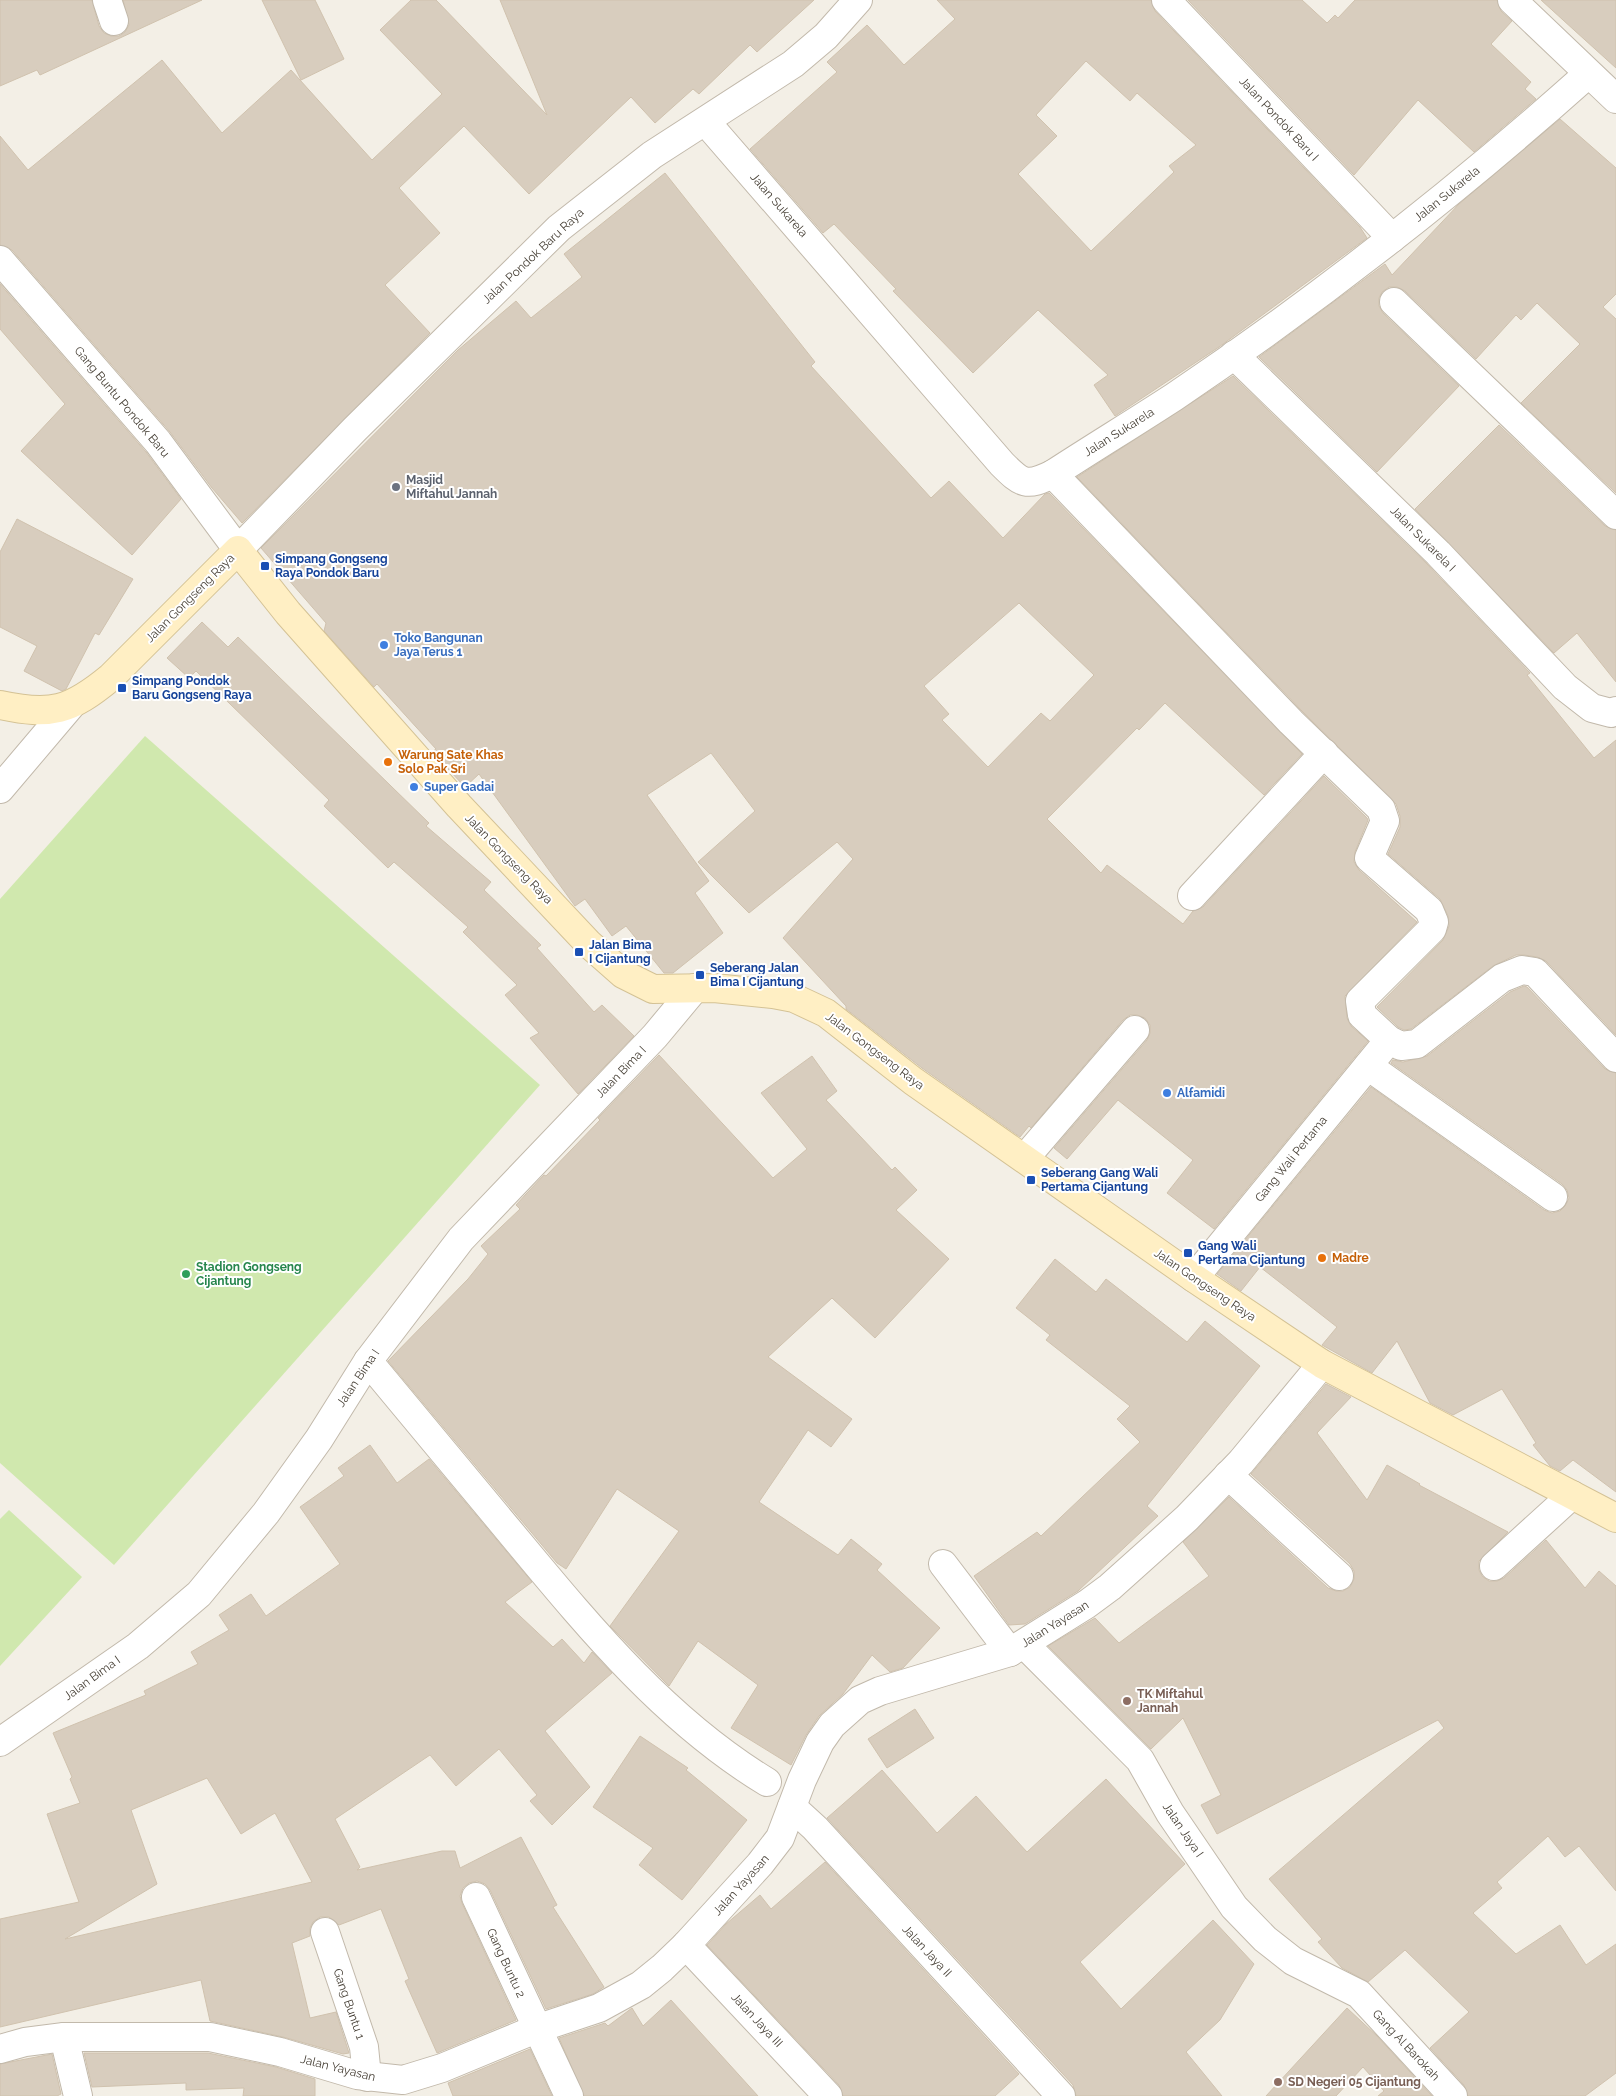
<svg xmlns="http://www.w3.org/2000/svg" width="1616" height="2096" font-family="Raleway,sans-serif">
  <style>
    .green { fill: #d0e8ae }
    .building { fill: #d8cdbe; stroke: #d0c2ae; fill-rule: evenodd }
    .lines { fill: none; stroke-linecap: round; stroke-linejoin: round }
    .street-casing { stroke: #c2b9ab; stroke-width: 30 }
    .secondary-casing { stroke: #d4c295; stroke-width: 30 }
    .street { stroke: #fff; stroke-width: 28 }
    .secondary { stroke: #ffefc4; stroke-width: 28 }
    .worship-dot { fill: #6b7280; stroke: #fff; stroke-width: 2 }
    .transit-dot { fill: #1a4fb4; stroke: #fff; stroke-width: 2 }
    .shop-dot { fill: #3f7fe0; stroke: #fff; stroke-width: 2 }
    .food-dot { fill: #e8710a; stroke: #fff; stroke-width: 2 }
    .leisure-dot { fill: #2e9e5b; stroke: #fff; stroke-width: 2 }
    .education-dot { fill: #8d6e63; stroke: #fff; stroke-width: 2 }
    .labels { text-anchor: middle; stroke-width: 4; stroke-linejoin: round; paint-order: stroke }
    .street-label { font-size: 12px; fill: #463f35; stroke: #fff }
    .worship-label { font-size: 12px; font-weight: bold; fill: #5b616d; stroke: #fff; text-anchor: start }
    .transit-label { font-size: 12px; font-weight: bold; fill: #164399; stroke: #fff; text-anchor: start }
    .shop-label { font-size: 12px; font-weight: bold; fill: #366cbe; stroke: #fff; text-anchor: start }
    .food-label { font-size: 12px; font-weight: bold; fill: #c56008; stroke: #fff; text-anchor: start }
    .leisure-label { font-size: 12px; font-weight: bold; fill: #27864d; stroke: #fff; text-anchor: start }
    .education-label { font-size: 12px; font-weight: bold; fill: #785e54; stroke: #fff; text-anchor: start }
  </style>
  <rect width="100%" height="100%" fill="#f3efe6"/>
  <g class="green">
    <path d="M145,736l395,349 -426,480 -114,-102v-564z"/>
    <path d="M9,1510l73,67 -82,89v-147z"/>
  </g>
  <g class="building">
    <path d="M0,0h92l7,26 5,7 7,3h8l6,-4 4,-7 -6,-25h79l-162,75 -3,-5 -37,16z"/>
    <path d="M262,0h53l29,59 -43,21z"/>
    <path d="M411,0h25l111,115 -47,-115h314l-57,52 -7,-7 -51,49 -6,-5 -38,34 -24,-26 -102,97 -65,-68 -65,62 41,45 -55,52 45,48 -188,190 -30,-35 -42,-56 -158,-182 -12,-5v-109l28,34 134,-110 60,73 69,-63 81,90 70,-66 -62,-64z"/>
    <path d="M937,0h214l4,11 205,216 7,11 -148,109 -104,69 -21,-31 14,-10 -70,-65 -65,63 -80,-82 3,-2 -62,-65 -11,9 -73,-84 87,-77 -10,-10 40,-37 37,40 51,-46zM1086,61l44,40 7,-8 59,52 -27,21 5,6 -83,79 -73,-77 39,-38 -21,-21z"/>
    <path d="M1188,0h114l25,23 8,-8 3,3 17,-18h142l4,11 11,10 -21,23 40,38 -6,7 11,10 -62,53 -56,-52 -64,75z"/>
    <path d="M1541,0h75v68l-42,-38z"/>
    <path d="M1560,119l56,49v126l-13,13 13,12v174l-95,-90 59,-59 -43,-41 -16,17 -5,-5 -40,44 -71,-68 -8,-4h-8l-7,5 -3,6v8l4,7 76,73 -82,86 -118,-115 126,-93 7,11 67,-71z"/>
    <path d="M665,173l150,189 -4,4 120,132 18,-17 54,57 42,-44 4,-1 253,261 -38,41 -99,-92 -26,27 -2,-2 -90,91 54,54 6,-8 76,59 10,-13 10,-4 121,-131 43,42 1,2 -13,32 -1,10 5,8 58,52 -72,74 2,22 4,8 17,15 -154,188 -47,-36 26,-33 -75,-60 -51,59 -13,-11 93,-108 3,-7v-8l-5,-7 -8,-3h-7l-7,5 -92,108 -2,-2 -9,11 -98,-69 -76,-59v-3l-63,-68 70,-79 -16,-17 -88,71 -51,-51 57,-51 -44,-58 -64,42 62,86 -14,12 28,40 -50,40h-9l-38,-47 -14,10 -27,-37 -10,7 -96,-132 -14,13 -33,-35 4,-3 -59,-65 -3,3 -50,-56 2,-8 -65,-75 197,-198 58,-49 15,17 51,-41 -18,-23zM1019,603l75,72 -44,46 -9,-8 -53,54 -46,-47 7,-6 -25,-28z"/>
    <path d="M0,284l146,168 35,47 -49,56 -111,-104 44,-47 -65,-75z"/>
    <path d="M1233,376l194,188 103,109 -3,2 67,83 22,-18v295l-70,-74 -9,-4 -13,-2h-8l-23,11 -82,63 -7,1 -6,-3 -21,-20 66,-67 6,-14 -1,-10 -8,-17 -52,-45 12,-27v-11l-4,-12 -94,-93 -225,-234z"/>
    <path d="M1499,425l106,101 11,4v152l-39,-49 -23,20 -139,-144z"/>
    <path d="M17,519l116,60 -34,56 -4,-2 -29,56 -4,2 -38,-20 13,-25 -37,-19v-75z"/>
    <path d="M202,622l26,25 10,-10 191,186 -3,3 65,56 -7,8 57,55 -4,3 57,64 8,-7 32,31 -56,58 -48,-56 9,-5 -34,-38 12,-10 -54,-53 5,-5 -74,-65 -6,6 -64,-62 5,-6 -133,-129 -7,7 -22,-20z"/>
    <path d="M1524,986l3,1 78,82 11,4v419l-43,-32 -13,11 -10,-5 -17,-21 3,-2 -34,-54 -49,26 -23,-12 -33,-62 -25,32 -50,-28 15,-18 -77,-60 -19,24 -24,-17 154,-187 173,123 8,3 8,-2 5,-5 4,-8 -2,-8 -5,-6 -171,-121 2,-3 10,2 24,-6 83,-64z"/>
    <path d="M659,1055l114,123 34,-29 -46,-56 51,-37 25,35 -11,9 66,70 3,-3 22,23 -21,20 53,49 -74,79 -43,-40 -64,59 84,62 -21,28 -23,-17 -49,72 79,53 13,-16 31,25 -5,6 63,58 -37,40 -13,4 -18,-17 -29,39 -24,22 -13,19 -15,30 -60,-37 27,-43 -60,-44 -29,45 -59,-60 69,-95 -62,-42 -51,80 -9,-6 -169,-202 80,-82 20,-25 -7,-8 39,-37 -4,-4 10,-11 18,-19 2,1 54,-56 -2,-2z"/>
    <path d="M1055,1259l41,33 10,-13 81,63 18,-21 55,45 -113,140 11,10 -80,75 -53,33 -16,1 -35,-49 63,-44 4,4 99,-94 -23,-23 13,-13 -84,-66 4,-5 -34,-27z"/>
    <path d="M1326,1384l25,13 -34,36 50,67 20,-35 33,19 -1,1 89,47 -29,29v9l3,6 7,5h8l7,-3 42,-38 39,48 14,-17 17,15v305l-37,-45 -14,11 -17,-21 -51,46 5,6 -29,25 43,41 44,-29 26,40 30,-21v129l-31,23h-117l-4,-11 -34,-37 39,-36 -64,-62 -37,32 -26,-14 -24,-26 4,-3 -53,-60 175,-151 -6,-8 -221,114 -16,-29 20,-10 -38,-77 -32,31 -103,-103 47,-28 24,25 90,-67 -26,-34 46,-45 99,91 8,3h7l7,-4 4,-8v-8l-4,-7 -99,-90z"/>
    <path d="M370,1445l27,38 32,-24 103,123 -27,20 48,45 9,-8 22,24 8,-11 20,21 -67,58 45,56 -38,38 -22,-24 7,-6 -38,-46 -43,37 -26,-31 -95,64 25,48 -3,3 85,-19h13l5,17 61,-31 36,68 -4,2 51,80 -11,7 -47,15 -56,-119 -5,-6 -8,-3 -8,2 -6,5 -3,8 2,7 54,117 -79,33 -32,-72 4,-2 -28,-70 -42,16 -10,-8h-9l-7,5 -3,6v8l-18,7 18,75 26,-6 13,41 -6,1 -60,-17 -73,-16 -9,-41 -201,47v-108l79,-17 -32,-88 33,-11 -10,-24 2,-2 -19,-44 93,-38 -2,-4 54,-27 -7,-12 38,-22 -10,-15 32,-21 15,22 74,-52 -40,-57 44,-31 -6,-8zM207,1778l34,56 34,-21 37,69 -247,57 92,-55 -26,-74z"/>
    <path d="M915,1709l19,29 -47,30 -19,-29z"/>
    <path d="M640,1736l48,32 -2,2 61,50 -65,80 -43,-35 14,-17 -60,-41z"/>
    <path d="M882,1770l55,63 39,-37 51,56 79,-73 79,85 -105,98 41,47 92,-89 41,44 -34,56 -34,32 36,44h-146l-3,-11 -246,-267z"/>
    <path d="M825,1862l194,212 -24,22h-152l-4,-11 -132,-140 19,-21 34,-29 11,14z"/>
    <path d="M671,2000l87,96h-174l-25,-58 46,-15 3,3 24,-18 11,18z"/>
    <path d="M1347,2008l30,28 55,60h-54l6,-5 -21,-24 -27,29h-70z"/>
    <path d="M530,2049l22,47h-99l-5,-13z"/>
    <path d="M84,2053h124l68,14 39,12v17h-72l1,-8 -58,2v-7l-94,4z"/>
    <path d="M52,2054l9,40 -4,2h-57v-32z"/>
  </g>
  <g class="lines">
    <defs>
      <g id="street">
        <path d="M107,0l7,21"/>
        <path d="M1166,0l226,238"/>
        <path d="M1512,0l104,99"/>
        <path d="M706,122l296,342c20,20 24,23 51,10 40,-26 81,-51 121,-77 145,-98 284,-207 414,-323"/>
        <path d="M0,260l158,182 80,108 117,-121 204,-201 93,-73 141,-91 33,-28 32,-36"/>
        <path d="M1394,302l222,213"/>
        <path d="M1234,355l204,198 127,134 27,21 19,5 5,-2"/>
        <path d="M1053,474l238,248 90,87 4,12 -16,37 60,52 5,12 -2,7 -72,72 2,14 27,25 12,6 16,-2 85,-66 20,-8 13,2 81,86"/>
        <path d="M0,789l72,-85"/>
        <path d="M1192,896l132,-143"/>
        <path d="M1368,1066l185,131"/>
        <path d="M1025,1158l110,-128"/>
        <path d="M1194,1278l195,-238"/>
        <path d="M368,1361c51,61 101,122 152,183 73,88 148,178 247,238"/>
        <path d="M1228,1475l111,101"/>
        <path d="M943,1564l67,88"/>
        <path d="M1494,1566l78,-71"/>
        <path d="M1024,1644l116,116 30,53 64,94 31,32 28,22 66,33 94,102"/>
        <path d="M0,1742l138,-96 61,-52 67,-81 53,-74 49,-78 93,-122 194,-203 40,-48"/>
        <path d="M792,1807l23,21 246,268"/>
        <path d="M476,1897l93,199"/>
        <path d="M325,1932l39,115 3,30"/>
        <path d="M686,1945l142,151"/>
        <path d="M64,2037l14,59"/>
        <path d="M0,2049l25,-7 39,-5h146l70,15 77,23 46,5 39,-12 94,-39 63,-21 42,-23 21,-17 24,-23 74,-81 20,-26 22,-58 18,-38 12,-17 28,-25 20,-9 130,-39 77,-48 23,-17 77,-69 54,-56 81,-98"/>
      </g>
      <path id="secondary" d="M0,705c51,11 70,6 111,-28l127,-127 50,63 171,193 130,138 34,30 30,15 61,-1 59,6 21,4 32,15 87,68 281,197 128,86 294,154"/>
    </defs>
    <use href="#street" class="street-casing"/>
    <use href="#secondary" class="secondary-casing"/>
    <use href="#street" class="street"/>
    <use href="#secondary" class="secondary"/>
  </g>
  <circle class="worship-dot" cx="396" cy="487" r="5"/>
  <g class="transit-dot">
    <rect x="260" y="561" width="10" height="10" rx="2.5"/>
    <rect x="117" y="683" width="10" height="10" rx="2.5"/>
    <rect x="574" y="947" width="10" height="10" rx="2.5"/>
    <rect x="695" y="970" width="10" height="10" rx="2.5"/>
    <rect x="1026" y="1175" width="10" height="10" rx="2.5"/>
    <rect x="1183" y="1248" width="10" height="10" rx="2.5"/>
  </g>
  <g class="shop-dot">
    <circle cx="384" cy="645" r="5"/>
    <circle cx="414" cy="787" r="5"/>
    <circle cx="1167" cy="1093" r="5"/>
  </g>
  <g class="food-dot">
    <circle cx="388" cy="762" r="5"/>
    <circle cx="1322" cy="1258" r="5"/>
  </g>
  <circle class="leisure-dot" cx="186" cy="1274" r="5"/>
  <g class="education-dot">
    <circle cx="1127" cy="1701" r="5"/>
    <circle cx="1278" cy="2082" r="5"/>
  </g>
  <g class="labels">
    <g class="street-label">
      <text transform="translate(1279 119) rotate(47)" y="4">Jalan Pondok Baru I</text>
      <text transform="translate(1447 194) rotate(-39)" y="4">Jalan Sukarela</text>
      <text transform="translate(779 205) rotate(49)" y="4">Jalan Sukarela</text>
      <text transform="translate(533 256) rotate(-43)" y="4">Jalan Pondok Baru Raya</text>
      <text transform="translate(122 402) rotate(50)" y="4">Gang Buntu Pondok Baru</text>
      <text transform="translate(1119 432) rotate(-32)" y="4">Jalan Sukarela</text>
      <text transform="translate(1423 539) rotate(45)" y="4">Jalan Sukarela I</text>
      <text transform="translate(190 598) rotate(-45)" y="4">Jalan Gongseng Raya</text>
      <text transform="translate(509 859) rotate(46)" y="4">Jalan Gongseng Raya</text>
      <text transform="translate(875 1051) rotate(37)" y="4">Jalan Gongseng Raya</text>
      <text transform="translate(621 1072) rotate(-46)" y="4">Jalan Bima I</text>
      <text transform="translate(1291 1159) rotate(-51)" y="4">Gang Wali Pertama</text>
      <text transform="translate(1205 1285) rotate(34)" y="4">Jalan Gongseng Raya</text>
      <text transform="translate(358 1378) rotate(-56)" y="4">Jalan Bima I</text>
      <text transform="translate(1055 1624) rotate(-32)" y="4">Jalan Yayasan</text>
      <text transform="translate(92 1678) rotate(-36)" y="4">Jalan Bima I</text>
      <text transform="translate(1183 1830) rotate(56)" y="4">Jalan Jaya I</text>
      <text transform="translate(741 1885) rotate(-48)" y="4">Jalan Yayasan</text>
      <text transform="translate(927 1951) rotate(47)" y="4">Jalan Jaya II</text>
      <text transform="translate(506 1963) rotate(65)" y="4">Gang Buntu 2</text>
      <text transform="translate(349 2004) rotate(71)" y="4">Gang Buntu 1</text>
      <text transform="translate(757 2020) rotate(47)" y="4">Jalan Jaya III</text>
      <text transform="translate(1406 2045) rotate(47)" y="4">Gang Al Barokah</text>
      <text transform="translate(338 2068) rotate(14)" y="4">Jalan Yayasan</text>
    </g>
    <g class="worship-label">
      <text x="406" y="484">Masjid<tspan x="406" dy="14">Miftahul Jannah</tspan></text>
    </g>
    <g class="transit-label">
      <text x="275" y="563">Simpang Gongseng<tspan x="275" dy="14">Raya Pondok Baru</tspan></text>
      <text x="132" y="685">Simpang Pondok<tspan x="132" dy="14">Baru Gongseng Raya</tspan></text>
      <text x="589" y="949">Jalan Bima<tspan x="589" dy="14">I Cijantung</tspan></text>
      <text x="710" y="972">Seberang Jalan<tspan x="710" dy="14">Bima I Cijantung</tspan></text>
      <text x="1041" y="1177">Seberang Gang Wali<tspan x="1041" dy="14">Pertama Cijantung</tspan></text>
      <text x="1198" y="1250">Gang Wali<tspan x="1198" dy="14">Pertama Cijantung</tspan></text>
    </g>
    <g class="shop-label">
      <text x="394" y="642">Toko Bangunan<tspan x="394" dy="14">Jaya Terus 1</tspan></text>
      <text x="424" y="791">Super Gadai</text>
      <text x="1177" y="1097">Alfamidi</text>
    </g>
    <g class="food-label">
      <text x="398" y="759">Warung Sate Khas<tspan x="398" dy="14">Solo Pak Sri</tspan></text>
      <text x="1332" y="1262">Madre</text>
    </g>
    <g class="leisure-label">
      <text x="196" y="1271">Stadion Gongseng<tspan x="196" dy="14">Cijantung</tspan></text>
    </g>
    <g class="education-label">
      <text x="1137" y="1698">TK Miftahul<tspan x="1137" dy="14">Jannah</tspan></text>
      <text x="1288" y="2086">SD Negeri 05 Cijantung</text>
    </g>
  </g>
</svg>
